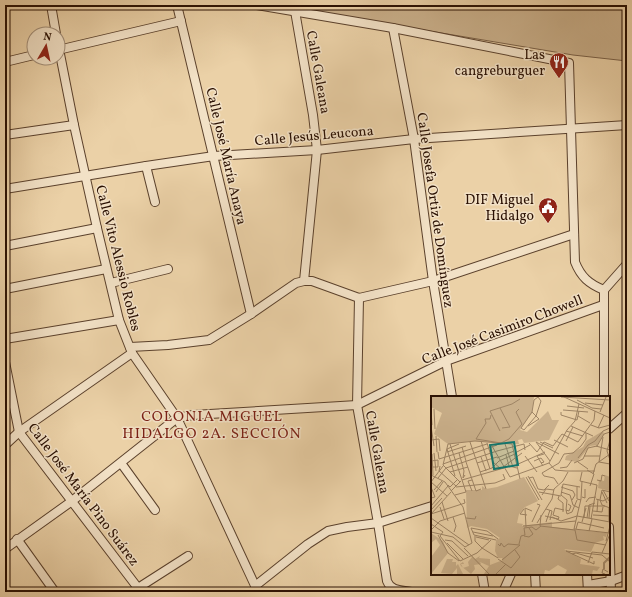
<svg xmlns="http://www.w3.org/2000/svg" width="632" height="597" font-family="Vollkorn,serif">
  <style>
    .green { fill: #cab08b; stroke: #7a6047 }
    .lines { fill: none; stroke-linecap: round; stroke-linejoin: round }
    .minor-casing { stroke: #5b412c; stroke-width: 10 }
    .minor { stroke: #f2e1c6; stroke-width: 8 }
    .labels { text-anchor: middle; stroke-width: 3; stroke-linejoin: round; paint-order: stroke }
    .poi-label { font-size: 14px; fill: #2b1103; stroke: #f2e1c6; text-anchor: end }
    .street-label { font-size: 14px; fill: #2b1103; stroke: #f2e1c6 }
    .neighbourhood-label { font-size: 15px; letter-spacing: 1px; fill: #7a1f14; stroke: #f2e1c6 }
    .inset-river { fill: none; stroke: #aa906f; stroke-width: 2 }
    .inset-road { fill: none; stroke: #9e8465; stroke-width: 1 }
    .view { fill: #0f766e; fill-opacity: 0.15; stroke: #0f766e; stroke-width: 2 }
    .inset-edge { fill: none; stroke: #2b1103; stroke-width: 2 }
  </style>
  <rect width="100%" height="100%" fill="#ebd1a7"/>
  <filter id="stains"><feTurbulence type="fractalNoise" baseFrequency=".005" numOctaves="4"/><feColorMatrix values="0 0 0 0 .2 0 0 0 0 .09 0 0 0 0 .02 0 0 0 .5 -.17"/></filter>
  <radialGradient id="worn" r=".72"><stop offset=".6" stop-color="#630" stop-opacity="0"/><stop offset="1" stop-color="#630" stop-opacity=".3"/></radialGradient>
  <path class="green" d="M274,5h353v56l-54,-6z"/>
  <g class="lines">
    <defs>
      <g id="minor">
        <path d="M51,5l5,29"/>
        <path d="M177,5l74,309"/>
        <path d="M257,5l136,23 176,35 6,199c6,15 14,22 29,28"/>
        <path d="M295,11l18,104 4,35 -13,131"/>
        <path d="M393,28l21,111 19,142 19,116"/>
        <path d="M58,44l16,81 23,103 22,92 13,33 45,65 81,174"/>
        <path d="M58,50l123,-29"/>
        <path d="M5,62l29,-7"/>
        <path d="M5,135l69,-10"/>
        <path d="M146,166l9,36"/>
        <path d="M5,189l141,-23 68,-10 103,-6 97,-11 213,-14"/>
        <path d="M5,246l92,-18"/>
        <path d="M111,283l57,-14"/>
        <path d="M5,289l101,-20"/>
        <path d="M604,290v107"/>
        <path d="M604,290l23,-26"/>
        <path d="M359,298l-2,107 21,118 9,58c4,10 14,9 24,11"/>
        <path d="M5,339l114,-19"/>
        <path d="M130,347l38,-2 41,-5 42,-26 45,-31 8,-2h8l47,17 74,-17 141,-47"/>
        <path d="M5,362l14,70 122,160"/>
        <path d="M609,429l18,-16"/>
        <path d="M5,445l14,-13 113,-79"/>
        <path d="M121,463l34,47"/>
        <path d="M609,527l2,65"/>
        <path d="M17,539l38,53"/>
        <path d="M5,549l67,-48 105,-83 16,-3 164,-10 89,-44 157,-56"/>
        <path d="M482,574l3,18"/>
        <path d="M535,574l1,18"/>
        <path d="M587,574l1,18"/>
        <path d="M588,585l23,-4 16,-6"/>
        <path d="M255,586l53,-42 20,-13 19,-4 31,-4 54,-17"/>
        <path d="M138,588l50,-32"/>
        <path d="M503,592l8,-18"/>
      </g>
    </defs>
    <use href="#minor" class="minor-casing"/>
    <use href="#minor" class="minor"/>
  </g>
  <defs>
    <symbol id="restaurant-pin" viewBox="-11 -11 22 30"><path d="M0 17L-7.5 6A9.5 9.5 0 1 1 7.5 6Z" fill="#8f2418" stroke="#f2e1c6"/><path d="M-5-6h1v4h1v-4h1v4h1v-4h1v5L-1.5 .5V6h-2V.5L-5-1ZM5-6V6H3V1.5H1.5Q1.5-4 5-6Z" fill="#fff"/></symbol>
    <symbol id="civic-pin" viewBox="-11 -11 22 30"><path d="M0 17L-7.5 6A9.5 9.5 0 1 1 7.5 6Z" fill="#8f2418" stroke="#f2e1c6"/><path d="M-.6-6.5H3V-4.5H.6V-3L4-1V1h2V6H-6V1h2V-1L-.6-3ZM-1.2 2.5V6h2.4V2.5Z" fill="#fff"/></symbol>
  </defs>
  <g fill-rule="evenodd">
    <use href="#restaurant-pin" x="548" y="51" width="22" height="30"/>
    <use href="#civic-pin" x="537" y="196" width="22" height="30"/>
  </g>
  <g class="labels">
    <g class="poi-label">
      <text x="545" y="59">Las<tspan x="545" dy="16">cangreburguer</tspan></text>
      <text x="534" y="204">DIF Miguel<tspan x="534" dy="16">Hidalgo</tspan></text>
    </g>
    <g class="street-label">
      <text transform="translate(319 72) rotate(80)" y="5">Calle Galeana</text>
      <text transform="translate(314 135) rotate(-5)" y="5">Calle Jesús Leucona</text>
      <text transform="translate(227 156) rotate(77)" y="5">Calle José María Anaya</text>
      <text transform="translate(436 210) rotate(82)" y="5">Calle Josefa Ortiz de Domínguez</text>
      <text transform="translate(119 258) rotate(76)" y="5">Calle Vito Alessio Robles</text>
      <text transform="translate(502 329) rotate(-21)" y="5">Calle José Casimiro Chowell</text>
      <text transform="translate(378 452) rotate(80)" y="5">Calle Galeana</text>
      <text transform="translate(84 494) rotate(53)" y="5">Calle José María Pino Suárez</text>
    </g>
    <g class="neighbourhood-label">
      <text x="212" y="421">COLONIA MIGUEL<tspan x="212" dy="17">HIDALGO 2A. SECCIÓN</tspan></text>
    </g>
  </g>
  <g transform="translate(431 396)">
    <rect width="179" height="179" fill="#ebd1a7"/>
    <path d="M0,1h103l-2,16 -12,17 7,2 21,-21 4,9h7l-10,20 -25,3 -2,-4 -4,1 1,4h-7l-39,-3 -25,3 -14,-10 8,-21 -11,-6zM172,35l1,3 -7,11 -7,1 -13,16 -12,-2 1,-4 17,-9 3,-6zM174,79l5,2v14l-12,-3 1,-8 5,1zM93,81l14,24 -13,6 -6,7 -2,9 6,1 -1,2 30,-4v5l55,6 -1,4 -3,-1 1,4 -9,3 -4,9 -27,-3 17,10 -1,5 20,3 -3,4 -4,-1 -1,4h-27l2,-4 -9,-5 -9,6 -4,-1 -1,4h-60l5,-8 -9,-4 1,2 -7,1 1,4 -4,5 -10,-8 -1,-2 3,-2 1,2h-3l2,4 6,-2 -1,-4 4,-5 -3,-3 6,5 5,-3 -1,2 11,1v6l13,-5 -1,-2h-4l-3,-7 1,-11 4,-2 -13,-9 -16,-3 -4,2 -1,-38h16v-4l4,3 11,-2zM0,137l12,8 5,12 -17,21v-17l9,-12 -4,-6 -5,4zM16,163h6l-1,3h4v4l2,-2 5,10h-10h4v-6l-5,6 -11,-1z" fill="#cab08b"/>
    <path class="inset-river" d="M173,173v-6l6,-6"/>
    <path class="inset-road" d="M107,1l3,4 -5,15 -12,14 -3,-2 11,-16 2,-12 4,-3M130,1l49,3M133,1l46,21M146,4l15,8 9,1M154,7l18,2M136,10l17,2M69,12l10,19 -8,1M3,13l1,20M0,14l1,15M132,14l25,2M130,16v3l16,5 2,-9M169,16l6,-15M60,19l-1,4h-5l1,4 -10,16 25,4 8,-4 13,-15 -6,-12 3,-3M147,20l12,7M160,29l8,3 11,-3M0,30l3,20M97,30l11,-7 -7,-7M140,30l22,10M167,32l6,-13M69,35l-10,-20 22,-7 8,-5M135,35l17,5M5,40l1,16M172,41l-4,25 11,2M0,44l8,-1 1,12M123,44l14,7M179,44l-3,11 3,9M50,45l9,28M135,45l7,-14M39,46l16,47M105,46l23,12M105,46l14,19M109,46l13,6M56,47l6,19 8,7M98,47l8,9M17,48l27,-3 37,3 8,35M17,48l-5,21 17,17M19,48l16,48 -11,3M74,48l8,23M61,50l18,31M165,50l14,4M31,51l4,14M7,56l1,7 48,-15M16,56l19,-6M106,56l7,-10 9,4 9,-12 16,8 16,-22 1,-9M3,57l2,18M28,57l5,18 -1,7 2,-3M84,57l15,-8M1,58l1,21M75,59l3,11 8,2M94,60l12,16M153,60h16M50,61l5,14M66,62l17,-7M147,62l10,-13 7,-4 8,-10 7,-3M0,65l7,-1v7h-5M103,65l7,-3 3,4 -3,1M35,66l10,29 5,-2M147,66l10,7M46,67l20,-6M118,67l6,7 11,1h29M143,67l9,-4 5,-11 9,-2 7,-12 6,-2M12,68l54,-19M85,69l29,-13M9,70l-1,5 17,15M112,70l-6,-10 7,-2M72,71l19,-14M129,72l7,-1 5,-7M156,74l7,4 -4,12M19,76l18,-5M49,76l12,-4 7,-7 16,-7M151,76l-2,9 17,4 -6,34M162,78l3,-10 14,-10M0,79l14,7 18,25 9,36 -7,4 -12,-10 -22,-5M24,80l-8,-27 12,-5M97,80l14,24M113,80l-2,-3 17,-10 5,-9 9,-1 8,-7 5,-7v-6M113,80l10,2 4,6M79,81l39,-14 18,-33 8,-9 4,-17M95,81l13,23M7,82l8,-10 51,-17 27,-7 1,6M98,82l4,-1 5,12 6,1 5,-5M31,84l42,-12M166,84l4,1 1,-6 3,1M151,85l-1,18 -7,30 36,4M0,86l16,14M0,86l12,-16M132,88l-2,11 6,5 -1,10M132,88l17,3M17,89l2,2 8,-8M0,91l4,10 -4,1M25,91l39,-4 10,-4 -2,-5M130,91l12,4 2,4 -3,5M146,91v12l4,1M3,94l8,-9M172,94l6,11M20,95l10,-10M41,95l-4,-10 4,-1M5,96l7,-10M108,96l22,4M130,96l9,3 3,10 6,3M171,96l5,11M179,96l-8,-2 -2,10 2,5 8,3M111,99l4,-6 8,1M128,100l-1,3 5,4v9M151,101l3,1v-9M165,103l7,2 7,-4M11,106l6,19M155,106l3,-4 7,-1M0,110l17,-20M9,111l4,12M178,111v14M93,113l-4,5 7,1M115,113l6,2 -2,9M0,114l11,-12M135,114l1,4 5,-2 5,-12M135,114l3,1 2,-5 -3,-2M162,115l9,1 1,-5M166,116l1,-13M0,118l34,-11 -1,-4M0,118l20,-22M110,119l-1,11 35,4 2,10 29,5M162,119l17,1M114,120l13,3M22,121l3,9 -2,6M121,121l9,4 16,-5 33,6M0,122l38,27M35,122l9,1 1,-3M153,122l1,-12h20M156,122l2,-13 6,-2M158,122l1,-12M127,124l1,-3 -6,-2 2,-7 9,2M101,126l8,-17 -3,-1M115,126l4,-12M151,126l4,-14M106,127l15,-24 2,-10 9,-8 5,-9M0,128l12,8 -3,4 20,25M92,130l53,-5M95,131l-1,-19 7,3M145,133l2,-7 26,6M0,134l9,-9 25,-8M158,135l3,-12M42,136l20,4M7,139l10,18 11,8M44,140v5l7,7 16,10M93,140l5,1 4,-3 -4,-6M45,141l13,3M14,144l7,1 16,15M65,144l-22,-5 -3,-7 16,3 11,8M175,145l4,-15M16,147l16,16M67,148l2,2 1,-3 3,4 4,-3 12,1 -18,15M88,148l2,-8 4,-1 -1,-7 8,-1 4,3 5,-4M33,152l25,26M135,155l36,4 8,7M135,155l28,13v-3M171,157l8,-19M141,158l4,-1 17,5M67,163l13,9 9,-11 -5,-7M29,165l17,-8 14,-13M157,167l4,-11 18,2M65,178l10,-10M174,178l-3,-1 1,-4 5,3"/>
    <path class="view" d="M83,46l4,23 -24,4 -4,-24z"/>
    <rect width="179" height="179" class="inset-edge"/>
  </g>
  <rect width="632" height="597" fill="none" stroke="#ebd1a7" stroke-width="20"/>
  <rect x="6" y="6" width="620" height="585" fill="none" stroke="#2b1103" stroke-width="2"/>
  <rect x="10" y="10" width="612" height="577" fill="none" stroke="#2b1103"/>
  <g transform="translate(46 46) rotate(9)"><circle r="19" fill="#f2e1c6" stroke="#a28e78"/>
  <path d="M0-3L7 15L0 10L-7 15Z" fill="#8f2418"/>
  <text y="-6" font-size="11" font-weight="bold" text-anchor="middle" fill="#2b1103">N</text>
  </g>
  <rect width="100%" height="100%" filter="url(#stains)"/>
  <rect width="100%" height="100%" fill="url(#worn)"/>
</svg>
